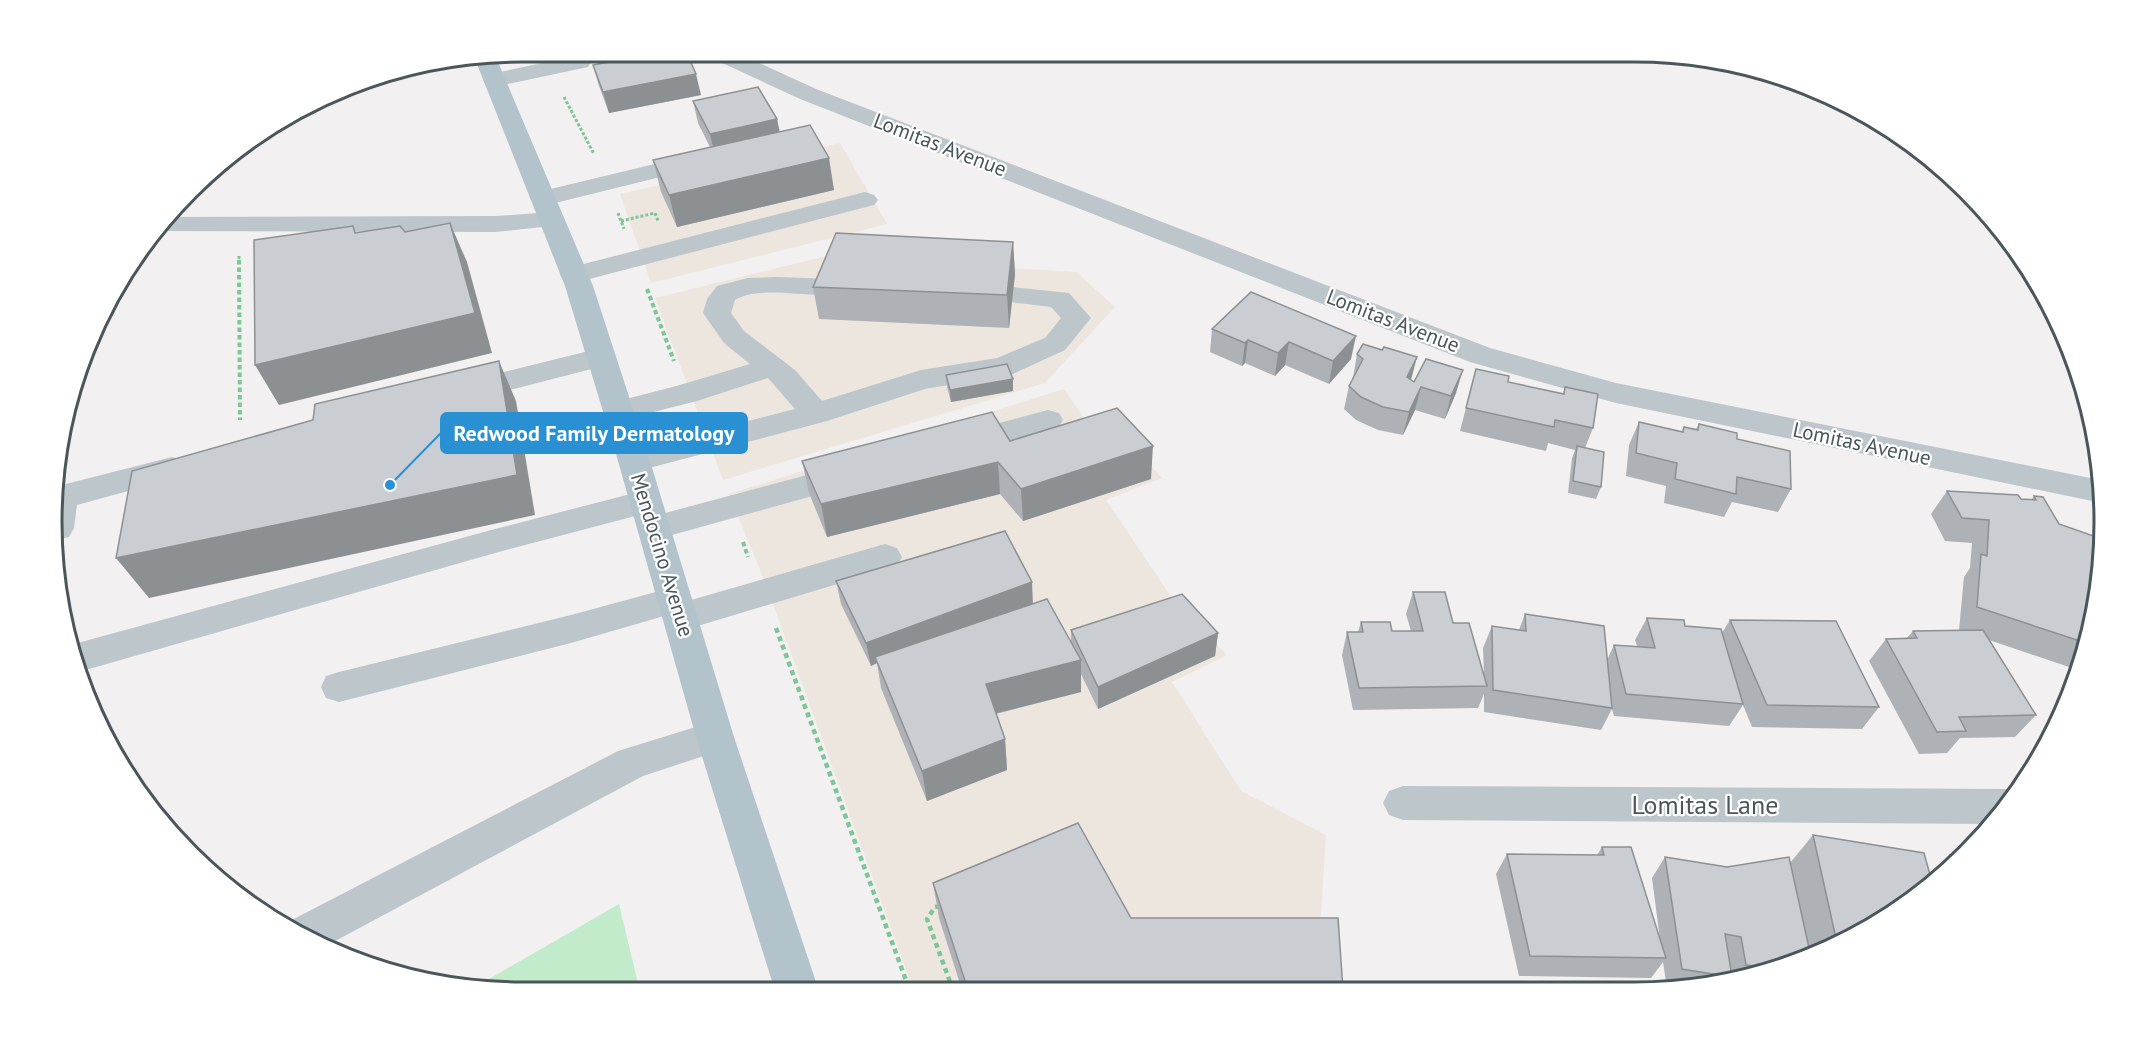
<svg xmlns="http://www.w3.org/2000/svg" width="2155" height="1043" font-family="'PT Sans',sans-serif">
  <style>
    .commercial { fill: #ede6df }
    .green { fill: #c2ebcb }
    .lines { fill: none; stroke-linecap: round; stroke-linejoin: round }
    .path-far2 { stroke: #7dc796; stroke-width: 3; stroke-dasharray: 3 2; stroke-linecap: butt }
    .path-far1 { stroke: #7dc796; stroke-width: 4; stroke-dasharray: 4.5 3; stroke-linecap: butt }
    .path { stroke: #7dc796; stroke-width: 4.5; stroke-dasharray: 5 4; stroke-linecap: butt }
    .minor { fill: #bcc6cb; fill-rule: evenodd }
    .major { fill: #b2c3cc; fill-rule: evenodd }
    .wall { fill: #aeb1b5 }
    .shaded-wall { fill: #8d9093 }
    .building { fill: #caced2; stroke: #8d9093; stroke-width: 1.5 }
    .labels { text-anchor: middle; stroke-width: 4.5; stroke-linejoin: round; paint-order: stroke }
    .street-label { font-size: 21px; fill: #49565b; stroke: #fff }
    .near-street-label { font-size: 26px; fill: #49565b; stroke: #fff }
    .rim { fill: none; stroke: #49565b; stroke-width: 3 }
    .leader { fill: none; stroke: #2990d3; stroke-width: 2 }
    .callout-dot { fill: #2990d3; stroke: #fff; stroke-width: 2 }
    .callout { fill: #2990d3; stroke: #2990d3; stroke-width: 2 }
    .callout-label { font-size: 22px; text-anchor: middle; font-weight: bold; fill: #fff }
  </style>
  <rect width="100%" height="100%" fill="#f2f0f0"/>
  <g class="commercial">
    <path d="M1029,51h123l-3,6 -93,3z"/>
    <path d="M840,143l47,81 -236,59 -31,-89z"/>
    <path d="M900,238l17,25 159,9 39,35 -70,76 -322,97 -68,-182z"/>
    <path d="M1064,389l35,52 22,-7 41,44 -56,22 72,107 49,48 -55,27 69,109 85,44 -7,109 19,45 -424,2 -149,-409 -36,-88z"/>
  </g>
  <path class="green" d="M619,904l21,88h-119l-46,-5z"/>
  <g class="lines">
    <g class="path-far2">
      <path d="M564,97l30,57"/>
      <path d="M618,213l6,16"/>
      <path d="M621,221l34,-8 3,8"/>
      <path d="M239,256v6"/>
    </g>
    <g class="path-far1">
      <path d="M239,260l1,160"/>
      <path d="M647,289l27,72"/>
      <path d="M743,542l5,15"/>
    </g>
    <g class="path">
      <path d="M776,628l134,363"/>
      <path d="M940,906l-5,1 -8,12 26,71"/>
    </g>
    <g class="minor">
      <path d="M704,51h29l83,38 674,259 126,35 484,97 2,23 -486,-100 -146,-41 -670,-263 -93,-43z"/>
      <path d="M580,55l8,2 3,5 -3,5 -94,20 -8,-2 -3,-5 3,-5z"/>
      <path d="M696,154l9,2 3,5 -3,5 -162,40 -9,-3 -4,-5 4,-5z"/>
      <path d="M865,192l9,3 4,5 -4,5 -300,78 -10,-2 -4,-6 4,-6z"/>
      <path d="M551,212l9,3 4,5 -4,5 -64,7 -339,-1 14,-14 325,-1z"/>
      <path d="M778,277l54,2 10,2 4,6 -4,6c-30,7 -83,-9 -107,7l-4,13 13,18 51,39 27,31 99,-31 76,-12 48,-20 16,-20 -10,-11 -49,-6 -4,-6 4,-6 10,-2 57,6 22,25 -26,32 -52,24 -88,15 -98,32 -193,51 -11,-3 -5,-8 5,-8 172,-44 -27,-31 -71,23 -79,20 -11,-3 -4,-7 4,-7 73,-19 70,-21 -26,-21 -21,-30 4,-14 10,-13 31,-8z"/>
      <path d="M601,348l10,2 5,7 -5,7 -148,38 -11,-3 -4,-7 4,-7z"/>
      <path d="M1048,410l11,3 4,7 -4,7 -97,28 -11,-3 -5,-8 5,-8z"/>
      <path d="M172,457l11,3 5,8 -5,8 -106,29 -3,23 -5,9 -13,3 2,-54z"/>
      <path d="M852,463l11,3 5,8 -5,8 -209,58 -12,-3 -5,-9 5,-9 12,-3z"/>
      <path d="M646,490l12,4 4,8 -4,8 -163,43 -413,118 -8,-27 421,-115z"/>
      <path d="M885,544l12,4 5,9 -5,9 -216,65 -12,-4 -5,-11 -93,27 -232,59 -13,-4 -5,-11 5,-11 13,-4 232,-57 103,-28 12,3 5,10z"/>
      <path d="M715,721l13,5 6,11 -6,11 -85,28 -319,171 -38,-21 2,-4 330,-171z"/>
      <path d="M1403,786l604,3 9,4 -9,15 -17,16 -587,-4 -14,-5 -6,-12 6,-12z"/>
    </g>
    <path class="major" d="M495,55l98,231 57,175 84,276 85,254h-44l-79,-254 -78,-276 -53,-175 -90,-227z"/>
  </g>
  <g class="wall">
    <path d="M593,65l108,30 -92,18 -10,-27z"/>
    <path d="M693,101l84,18 3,13 54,58 -157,37 -16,-35 -8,-32 57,-13 -12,-24z"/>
    <path d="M1013,242l2,32 -6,54 -190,-9 -6,-32z"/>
    <path d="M1251,292l100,67 -22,25 -44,-19 -10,11 -30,-13 -3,3 -32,-14 2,-23z"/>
    <path d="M1357,354l54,26 3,2 42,11 -11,26 -30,-9 -12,25 -25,-5 -22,-10 -12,-11 5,-23 4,-8z"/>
    <path d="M1476,369l32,13 55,12 2,-7 28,41 -8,20 16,39 -5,12 -28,-6 4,-35 3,-8 -27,-7 -2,8 -86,-20z"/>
    <path d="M946,375l67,4v12l-62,11 -4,-15z"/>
    <path d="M1639,422l42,10 3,-5 12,2 3,-5 38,15 54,50 -13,23 -46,-10 -8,15 -60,-14 2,-17 -40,-10 3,-31z"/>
    <path d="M1010,441l141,38 -128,42 -23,-27 -173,43 -18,-44 -7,-32z"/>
    <path d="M1947,491l74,8 10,1 3,-4 61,118 -17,56 -89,-30 47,75 -21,22 -55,1 -13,15 -28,1 -50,-93 17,-22 21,-1 6,-7 46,-1 5,-53 6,-9 2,-25 -27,-2 -14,-27z"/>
    <path d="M836,581l197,23 38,38v-12l147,3 -3,23 -117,53 -17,-35v18l-85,22 9,25 2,31 -80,31 -46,-113 -4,-25 -6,3 -30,-62z"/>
    <path d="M1413,592l40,31 31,51 -1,-26 9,-22 27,4 6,-16 83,44 6,-13 23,1 -2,-6 12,-22 75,15 8,-13 149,87 -17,22 -110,-2 -9,-22 -14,21 -115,-10 -2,-7 -11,21 -117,-18v-18l-6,14 -125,2 -11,-55 5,-23h11l3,-10 31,9h19l-5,-17z"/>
    <path d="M1813,835l117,40 20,-20 9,1 -39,39 -106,61 -119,32h-28l-4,-26 -12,16 -132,-2 -23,-102 11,-20 90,1 5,-8 58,92 -8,-61 13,-21 62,10 63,-4z"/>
    <path d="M933,883l198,35 212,71 -381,1 -23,-72z"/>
  </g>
  <g class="shaded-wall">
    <path d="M696,74l5,21 -92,18 -6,-21z"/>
    <path d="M777,119l4,22 -66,15 -5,-22z"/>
    <path d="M829,158l5,32 -157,37 -8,-32z"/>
    <path d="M450,223l17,39 25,91 -213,52 -24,-40z"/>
    <path d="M1013,242l2,32 -6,54 -2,-33z"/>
    <path d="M1356,336l-5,23 -22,25 4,-23z"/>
    <path d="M1248,340l-3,23 -3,3 3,-23z"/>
    <path d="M1289,342l-4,23 -10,11 3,-23z"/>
    <path d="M1417,357l-6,23 -4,-3z"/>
    <path d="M499,361l17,40 19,114 -386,83 -33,-40z"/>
    <path d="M1463,370l-7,23 -11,26 6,-23z"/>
    <path d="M1013,379v12l-62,11 -1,-12z"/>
    <path d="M1421,387l-6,23 -12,25 6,-23z"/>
    <path d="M1153,446l-2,33 -128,42 -2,-32z"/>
    <path d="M998,462l2,32 -173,43 -6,-33z"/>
    <path d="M1032,582l1,23 -158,52 2,6 -6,3 -5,-23z"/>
    <path d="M1218,633l-3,23 -117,53v-22z"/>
    <path d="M1081,660v32l-92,23 -3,-31z"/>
    <path d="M1005,739l2,31 -80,31 -5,-30z"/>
  </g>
  <g class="building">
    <path d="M666,51h20l10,23 -93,18 -10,-27z"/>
    <path d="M758,87l19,32 -67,15 -17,-33z"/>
    <path d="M810,125l19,33 -160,37 -16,-35z"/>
    <path d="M450,223l25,90 -220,52 -1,-125 99,-14 2,7 45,-7 5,6z"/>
    <path d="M836,233l177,9 -6,53 -194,-8z"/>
    <path d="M1251,292l105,44 -23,25 -44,-19 -11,11 -30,-13 -3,3 -33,-14z"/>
    <path d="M1363,344l19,6 2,-3 33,10 -10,20 7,5 12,-23 37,11 -12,26 -30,-9 -12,25 -26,-5 -22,-10 -12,-11 14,-27 -6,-5z"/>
    <path d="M499,361l18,114 -401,83 16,-87 181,-51 2,-16z"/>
    <path d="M1007,364l6,15 -63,11 -4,-15z"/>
    <path d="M1476,369l33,7 -1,6 56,12 1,-7 33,7 -5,34 -38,-8 -1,7 -88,-19z"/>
    <path d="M1117,408l36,38 -132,43 -23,-27 -177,42 -19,-43 190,-49 18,29z"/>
    <path d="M1639,422l44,10 1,-5 14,3 1,-6 38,9v6l53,12 1,38 -54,-12 -1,17 -61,-15 2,-16 -41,-10z"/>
    <path d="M1577,446l27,6 -3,35 -28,-6z"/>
    <path d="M1947,491l71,4 3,4 15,1 -2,-4 9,1 16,27 43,15 -7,75 -9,29 -109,-36 4,-53 6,2 2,-36 -27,-2z"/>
    <path d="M1005,531l27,51 -166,61 -30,-62z"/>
    <path d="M1413,592h32l8,31h16l18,63 -128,2 -12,-56h16l-2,-10h29l2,9h31z"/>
    <path d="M1182,594l36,39 -120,54 -27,-57z"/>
    <path d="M1047,599l34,61 -95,24 19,55 -83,32 -47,-114z"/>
    <path d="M1525,614l79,12 8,82 -119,-18 -1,-64 34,5z"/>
    <path d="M1647,618l37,2 1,6 36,3 22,75 -117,-10 -12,-49 41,3z"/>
    <path d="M1730,620l106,1 43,86 -112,-2z"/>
    <path d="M1983,630l53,85 -77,2 7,14 -29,1 -51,-93 31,-1 -4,-7z"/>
    <path d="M1078,823l53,95h207l5,71 -375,1 -35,-107z"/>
    <path d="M1813,835l111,18 8,29 -12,13 -83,48z"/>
    <path d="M1602,847h29l35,111 -136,-2 -23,-102 97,1z"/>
    <path d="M1950,855l9,1 -6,6z"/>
    <path d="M1665,857l62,10 62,-10 22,100 -55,14 -1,-5 -9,-1 -5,-28 -16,-3 7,43 -50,-8z"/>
  </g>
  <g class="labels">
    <g class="street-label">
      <text transform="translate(940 145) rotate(21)" y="7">Lomitas Avenue</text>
      <text transform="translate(1393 321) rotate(21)" y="7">Lomitas Avenue</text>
      <text transform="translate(1862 444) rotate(12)" y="7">Lomitas Avenue</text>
      <text transform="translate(662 555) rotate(73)" y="7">Mendocino Avenue</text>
    </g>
    <g class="near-street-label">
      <text x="1705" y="814">Lomitas Lane</text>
    </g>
  </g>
  <path d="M0 0H2155V1043H0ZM522 62H1634A460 460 0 0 1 2094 522V522A460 460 0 0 1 1634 982H522A460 460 0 0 1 62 522V522A460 460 0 0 1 522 62Z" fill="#fff" fill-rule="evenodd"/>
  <path class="rim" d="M522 62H1634A460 460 0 0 1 2094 522V522A460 460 0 0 1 1634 982H522A460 460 0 0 1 62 522V522A460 460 0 0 1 522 62Z"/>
  <path class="leader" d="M390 485L441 433"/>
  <circle class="callout-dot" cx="390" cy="485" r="6"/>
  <rect class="callout" x="441" y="413" width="306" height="40" rx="6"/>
  <g class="callout-label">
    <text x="594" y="441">Redwood Family Dermatology</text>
  </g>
</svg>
